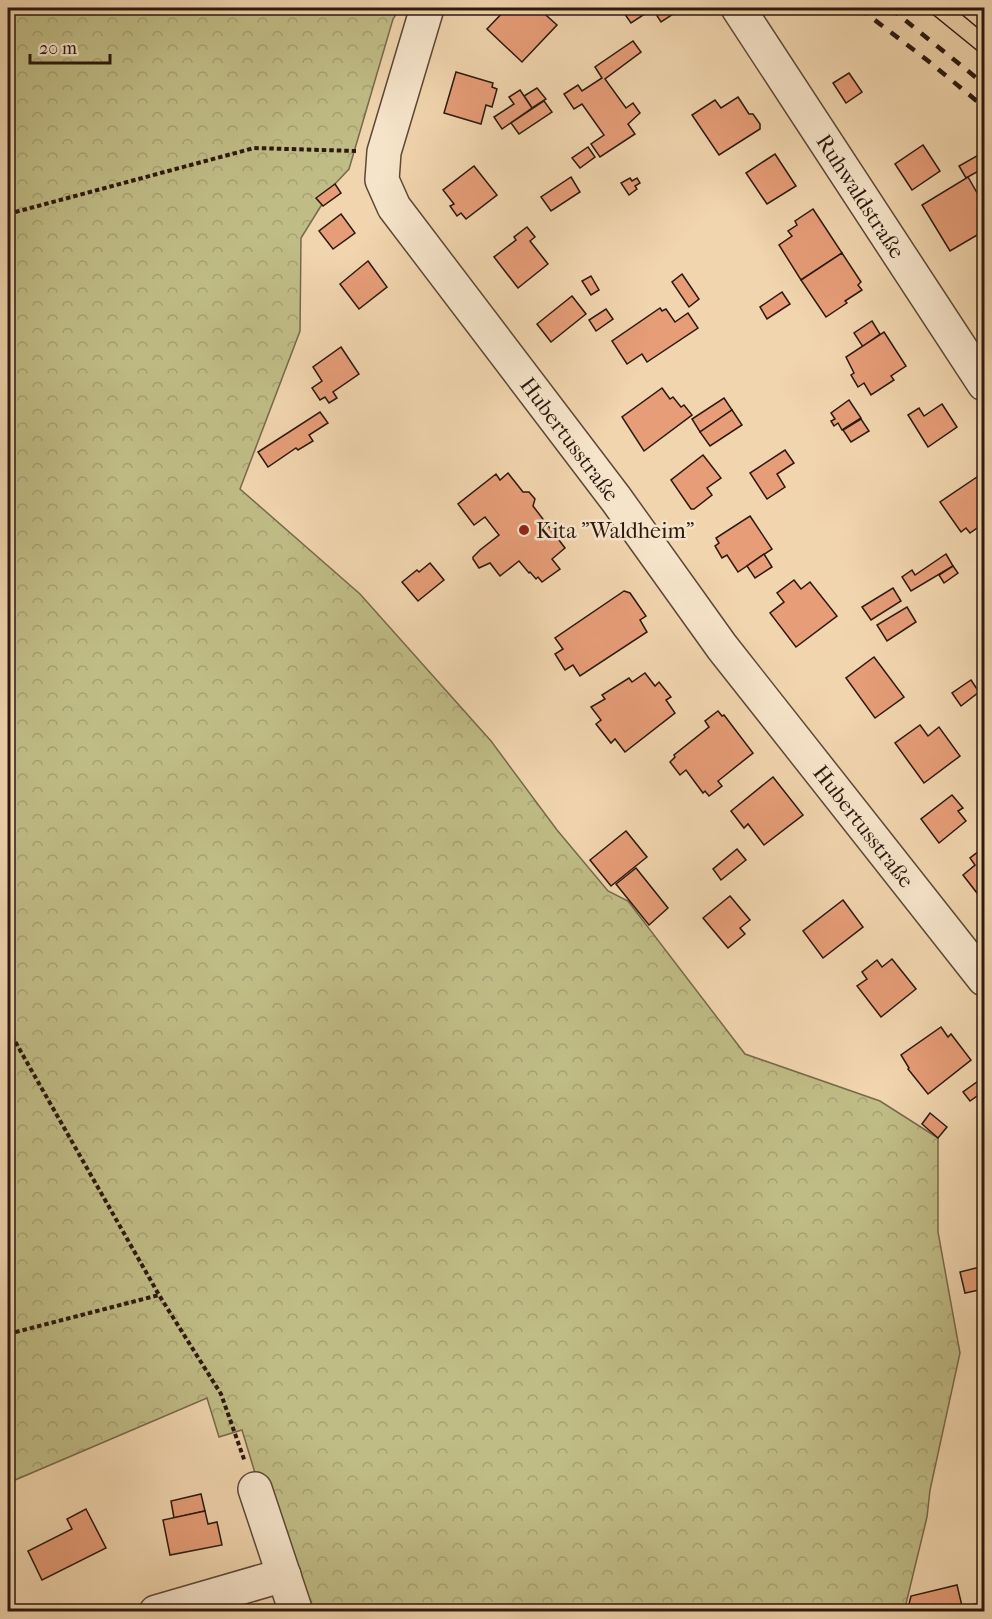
<svg xmlns="http://www.w3.org/2000/svg" width="992" height="1619" font-family="'IM FELL French Canon',serif">
  <style>
    .forest { fill: url(#forest-crowns); stroke: #766a4a; stroke-width: 1.5 }
    .building { fill: #e69d78; stroke: #2c180e; stroke-width: 1.5 }
    .lines { fill: none; stroke-linecap: round; stroke-linejoin: round }
    .minor-casing { stroke: #5d4736; stroke-width: 36 }
    .path { stroke: #2c180e; stroke-width: 4; stroke-dasharray: 4.5 3; stroke-linecap: butt }
    .minor { stroke: #f6e4ca; stroke-width: 33 }
    .tram { stroke: #2c180e; stroke-width: 1.5 }
    .rail { stroke: #2c180e; stroke-width: 4.5; stroke-dasharray: 10 10; stroke-linecap: butt }
    .poi-dot { fill: #8f2418; stroke: #f6e4ca; stroke-width: 2 }
    .labels { text-anchor: middle; stroke-width: 5; stroke-linejoin: round; paint-order: stroke }
    .street-label { font-size: 22px; fill: #2c180e; stroke: #f6e4ca }
    .poi-label { font-size: 22px; fill: #2c180e; stroke: #f6e4ca; text-anchor: start }
  </style>
  <defs>
    <pattern id="forest-crowns" width="20" height="18" patternUnits="userSpaceOnUse" patternTransform="scale(1.5)"><rect width="20" height="18" fill="#c0bc86"/><path d="M2 6a3 3 0 1 1 6 0M12 15a3 3 0 1 1 6 0" fill="none" stroke="#a5a172"/></pattern>
  </defs>
  <rect width="100%" height="100%" fill="#f1d5ae"/>
  <filter id="stains"><feTurbulence type="fractalNoise" baseFrequency=".00333" numOctaves="4"/><feColorMatrix values="0 0 0 0 .2 0 0 0 0 .09 0 0 0 0 .02 0 0 0 .5 -.17"/></filter>
  <radialGradient id="worn" r=".72"><stop offset=".6" stop-color="#630" stop-opacity="0"/><stop offset="1" stop-color="#630" stop-opacity=".3"/></radialGradient>
  <path class="forest" d="M8,8h392l-7,11 -44,150 -15,16 -33,53 -1,93 -60,158 120,105 131,147 66,89 51,61 20,10 117,153 135,47 58,37v94l22,121 -30,137 -3,27 -23,95 -595,-1 -38,-85 -29,-96 -23,7 -12,-39 -199,85z"/>
  <g class="building">
    <path d="M507,8h31l19,17 -35,37 -35,-33z"/>
    <path d="M602,8h52l-23,15 -9,-13 -5,4h-7z"/>
    <path d="M652,8h28l1,1 -20,13z"/>
    <path d="M633,41l8,11 -36,27 21,29 7,-5 7,10 -12,11 7,10 -35,23 -9,-13 13,-9 -22,-31 -8,5 -10,-15 14,-9 4,6 20,-13 -7,-11z"/>
    <path d="M456,72l37,11 -1,4 5,2 -5,18 -6,-2 -5,19 -37,-11z"/>
    <path d="M849,73l13,19 -16,11 -13,-20z"/>
    <path d="M537,88l9,11 -14,9 -8,-12z"/>
    <path d="M520,90l12,18 -30,21 -8,-12 20,-13 -5,-7z"/>
    <path d="M738,97l11,17h4l7,10v5l-41,26 -27,-40 23,-15 6,8z"/>
    <path d="M544,101l8,11 -33,22 -8,-11z"/>
    <path d="M923,145l17,26 -28,19 -17,-26z"/>
    <path d="M588,147l7,10 -15,11 -8,-10z"/>
    <path d="M982,153l2,5v10l-18,10 -7,-12z"/>
    <path d="M775,154l21,32 -29,18 -21,-31z"/>
    <path d="M474,166l23,29 -31,24 -5,-6 -4,3 -7,-10 4,-2 -11,-14z"/>
    <path d="M571,177l9,15 -29,19 -10,-14z"/>
    <path d="M968,177l16,28v26l-34,20 -28,-46z"/>
    <path d="M630,178l2,3 5,-3 3,5 -5,3 2,3 -8,6 -8,-12z"/>
    <path d="M335,184l6,9 -18,13 -7,-8z"/>
    <path d="M813,209l29,44 -41,27 -22,-35 13,-9 -4,-5 9,-6 -2,-4z"/>
    <path d="M341,214l14,19 -22,16 -14,-18z"/>
    <path d="M527,227l8,10 -5,4 18,23 -30,24 -24,-31 22,-17 -2,-3z"/>
    <path d="M842,253l19,29 -3,3 4,5 -17,11 2,2 -21,14 -25,-37z"/>
    <path d="M368,261l19,26 -28,22 -19,-25z"/>
    <path d="M682,274l17,25 -10,8 -17,-25z"/>
    <path d="M591,276l8,14 -8,5 -9,-14z"/>
    <path d="M782,292l8,12 -23,15 -7,-12z"/>
    <path d="M572,296l14,18 -35,28 -14,-18z"/>
    <path d="M660,308l2,3 4,-2 9,13 13,-9 10,15 -51,34 -5,-8 -15,10 -15,-23z"/>
    <path d="M606,309l7,10 -17,12 -7,-11z"/>
    <path d="M872,321l8,13 -17,13 -9,-14z"/>
    <path d="M884,332l22,34 -15,10 3,4 -23,15 -7,-12 -6,4 -7,-12 3,-2 -8,-16z"/>
    <path d="M341,347l18,27 -26,18 4,6 -8,5 -4,-6 -5,3 -8,-12 10,-7 -9,-14z"/>
    <path d="M662,388l8,11 3,-2 8,10 3,-2 8,10 -48,36 -22,-34z"/>
    <path d="M724,398l8,12 -32,22 -8,-13z"/>
    <path d="M849,400l12,18 -19,12 -4,-7 -4,3 -3,-5 4,-2 -4,-6z"/>
    <path d="M942,404l15,23 -29,20 -20,-32 11,-7 5,8z"/>
    <path d="M732,410l10,15 -32,21 -10,-14z"/>
    <path d="M320,412l8,11 -19,12 4,6 -15,9 -2,-2 -28,19 -10,-15z"/>
    <path d="M861,419l8,12 -18,11 -8,-12z"/>
    <path d="M785,450l9,13 -17,11 8,13 -18,12 -17,-26z"/>
    <path d="M703,455l18,23 -14,10 5,7 -18,14h-3l-20,-29z"/>
    <path d="M508,473l15,19h6l6,7 -2,7 32,42 -13,11 8,10 -18,13 -4,-5 -2,2 -6,-7 -1,1 -10,-12 -19,15 -10,-13 -11,5 -6,-9v-2l7,-7 19,-15 -14,-18 -11,8 -16,-21 38,-30 4,6z"/>
    <path d="M977,477l7,11v35l-14,10 -4,-5 -5,4 -21,-30z"/>
    <path d="M750,516l22,33 -34,23 -11,-17 -5,3 -7,-12 4,-3 -3,-5z"/>
    <path d="M764,554l8,13 -17,11 -8,-12z"/>
    <path d="M946,554l7,12 -42,25 -9,-14 10,-7 3,5z"/>
    <path d="M430,563l14,17 -26,21 -16,-19 15,-12 2,2z"/>
    <path d="M953,566l5,7 -14,10 -5,-8z"/>
    <path d="M794,580l7,9 9,-7 27,34 -41,31 -26,-34 14,-11 -7,-9z"/>
    <path d="M893,588l8,13 -30,19 -9,-13z"/>
    <path d="M624,591l6,2 16,23 -6,4 7,12 -67,44 -7,-11 -8,5 -10,-16 8,-5 -8,-11z"/>
    <path d="M907,607l9,15 -29,19 -10,-16z"/>
    <path d="M874,657l30,40 -29,21 -29,-40z"/>
    <path d="M645,673l10,13 4,-4 12,15 -5,3 9,13 -50,39 -10,-13 -4,4 -15,-19 5,-4 -10,-13 14,-8 -3,-4 27,-17 3,4z"/>
    <path d="M971,680l8,12 -18,14 -9,-13z"/>
    <path d="M718,711l4,5 2,-1 29,38 -35,28 4,5 -13,10 -4,-5 -2,2 -17,-23 -6,5 -10,-13 5,-5 -1,-2 35,-28 -4,-6z"/>
    <path d="M920,725l8,11 11,-9 21,29 -36,27 -29,-40z"/>
    <path d="M773,777l30,38 -39,30 -16,-21 -4,4 -13,-17z"/>
    <path d="M952,795l11,13 -5,3 8,10 -27,22 -18,-24z"/>
    <path d="M626,831l21,26 -36,29 -21,-26z"/>
    <path d="M983,848l1,1v53l-21,-27 12,-10 -5,-7z"/>
    <path d="M737,849l9,11 -25,20 -8,-11z"/>
    <path d="M636,868l32,40 -19,17 -33,-41z"/>
    <path d="M730,896l20,24 -10,8 5,6 -17,14 -25,-30z"/>
    <path d="M843,900l20,27 -40,31 -20,-27z"/>
    <path d="M892,959l24,30 -35,28 -24,-31 10,-7 -5,-7 15,-12 5,7z"/>
    <path d="M941,1027l7,10 3,-3 20,26 -43,34 -20,-25 1,-1 -8,-13z"/>
    <path d="M981,1079l3,5v7l-14,10 -7,-9z"/>
    <path d="M930,1113l17,14 -9,11 -16,-14z"/>
    <path d="M984,1224v21l-4,-20z"/>
    <path d="M984,1266v23l-19,4 -5,-21z"/>
    <path d="M201,1494l4,17 -31,7 -3,-17z"/>
    <path d="M86,1509l20,39 -64,32 -14,-29 44,-22 -5,-10z"/>
    <path d="M205,1511l3,13 9,-2 5,23 -52,10 -7,-35z"/>
    <path d="M957,1585l5,21 -22,6h-33l4,-16z"/>
    <path d="M984,1602v10h-15l-2,-6z"/>
  </g>
  <g class="lines">
    <defs>
      <g id="minor">
        <path d="M427,8l-43,144 -2,28 12,27 222,292 106,148 262,332"/>
        <path d="M738,8l246,376"/>
        <path d="M255,1489l41,123"/>
        <path d="M156,1612l128,-37"/>
      </g>
    </defs>
    <use href="#minor" class="minor-casing"/>
    <g class="path">
      <path d="M8,214l246,-66 102,3"/>
      <path d="M8,1029l151,266 62,99 24,68"/>
      <path d="M8,1334l151,-39"/>
    </g>
    <use href="#minor" class="minor"/>
    <g class="tram">
      <path d="M925,8l59,48"/>
      <path d="M954,8l30,25"/>
    </g>
    <g class="rail">
      <path d="M859,8l68,52 57,47"/>
      <path d="M890,8l94,76"/>
    </g>
  </g>
  <circle class="poi-dot" cx="524" cy="530" r="6"/>
  <g class="labels">
    <g class="street-label">
      <text transform="translate(861 196) rotate(57)" y="8">Ruhwaldstraße</text>
      <text transform="translate(570 439) rotate(53)" y="8">Hubertusstraße</text>
      <text transform="translate(864 826) rotate(52)" y="8">Hubertusstraße</text>
    </g>
    <g class="poi-label">
      <text x="536" y="538">Kita "Waldheim"</text>
    </g>
  </g>
  <rect width="992" height="1619" fill="none" stroke="#f1d5ae" stroke-width="30"/>
  <rect x="9" y="9" width="974" height="1601" fill="none" stroke="#2c180e" stroke-width="3"/>
  <rect x="15" y="15" width="962" height="1589" fill="none" stroke="#2c180e" stroke-width="1.5"/>
  <path d="M30 54v9h80v-9" fill="none" stroke="#2c180e" stroke-width="3"/>
  <text x="39" y="54" font-size="18" fill="#2c180e" stroke="#f6e4ca" stroke-width="4.5" paint-order="stroke">20 m</text>
  <rect width="100%" height="100%" filter="url(#stains)"/>
  <rect width="100%" height="100%" fill="url(#worn)"/>
</svg>
